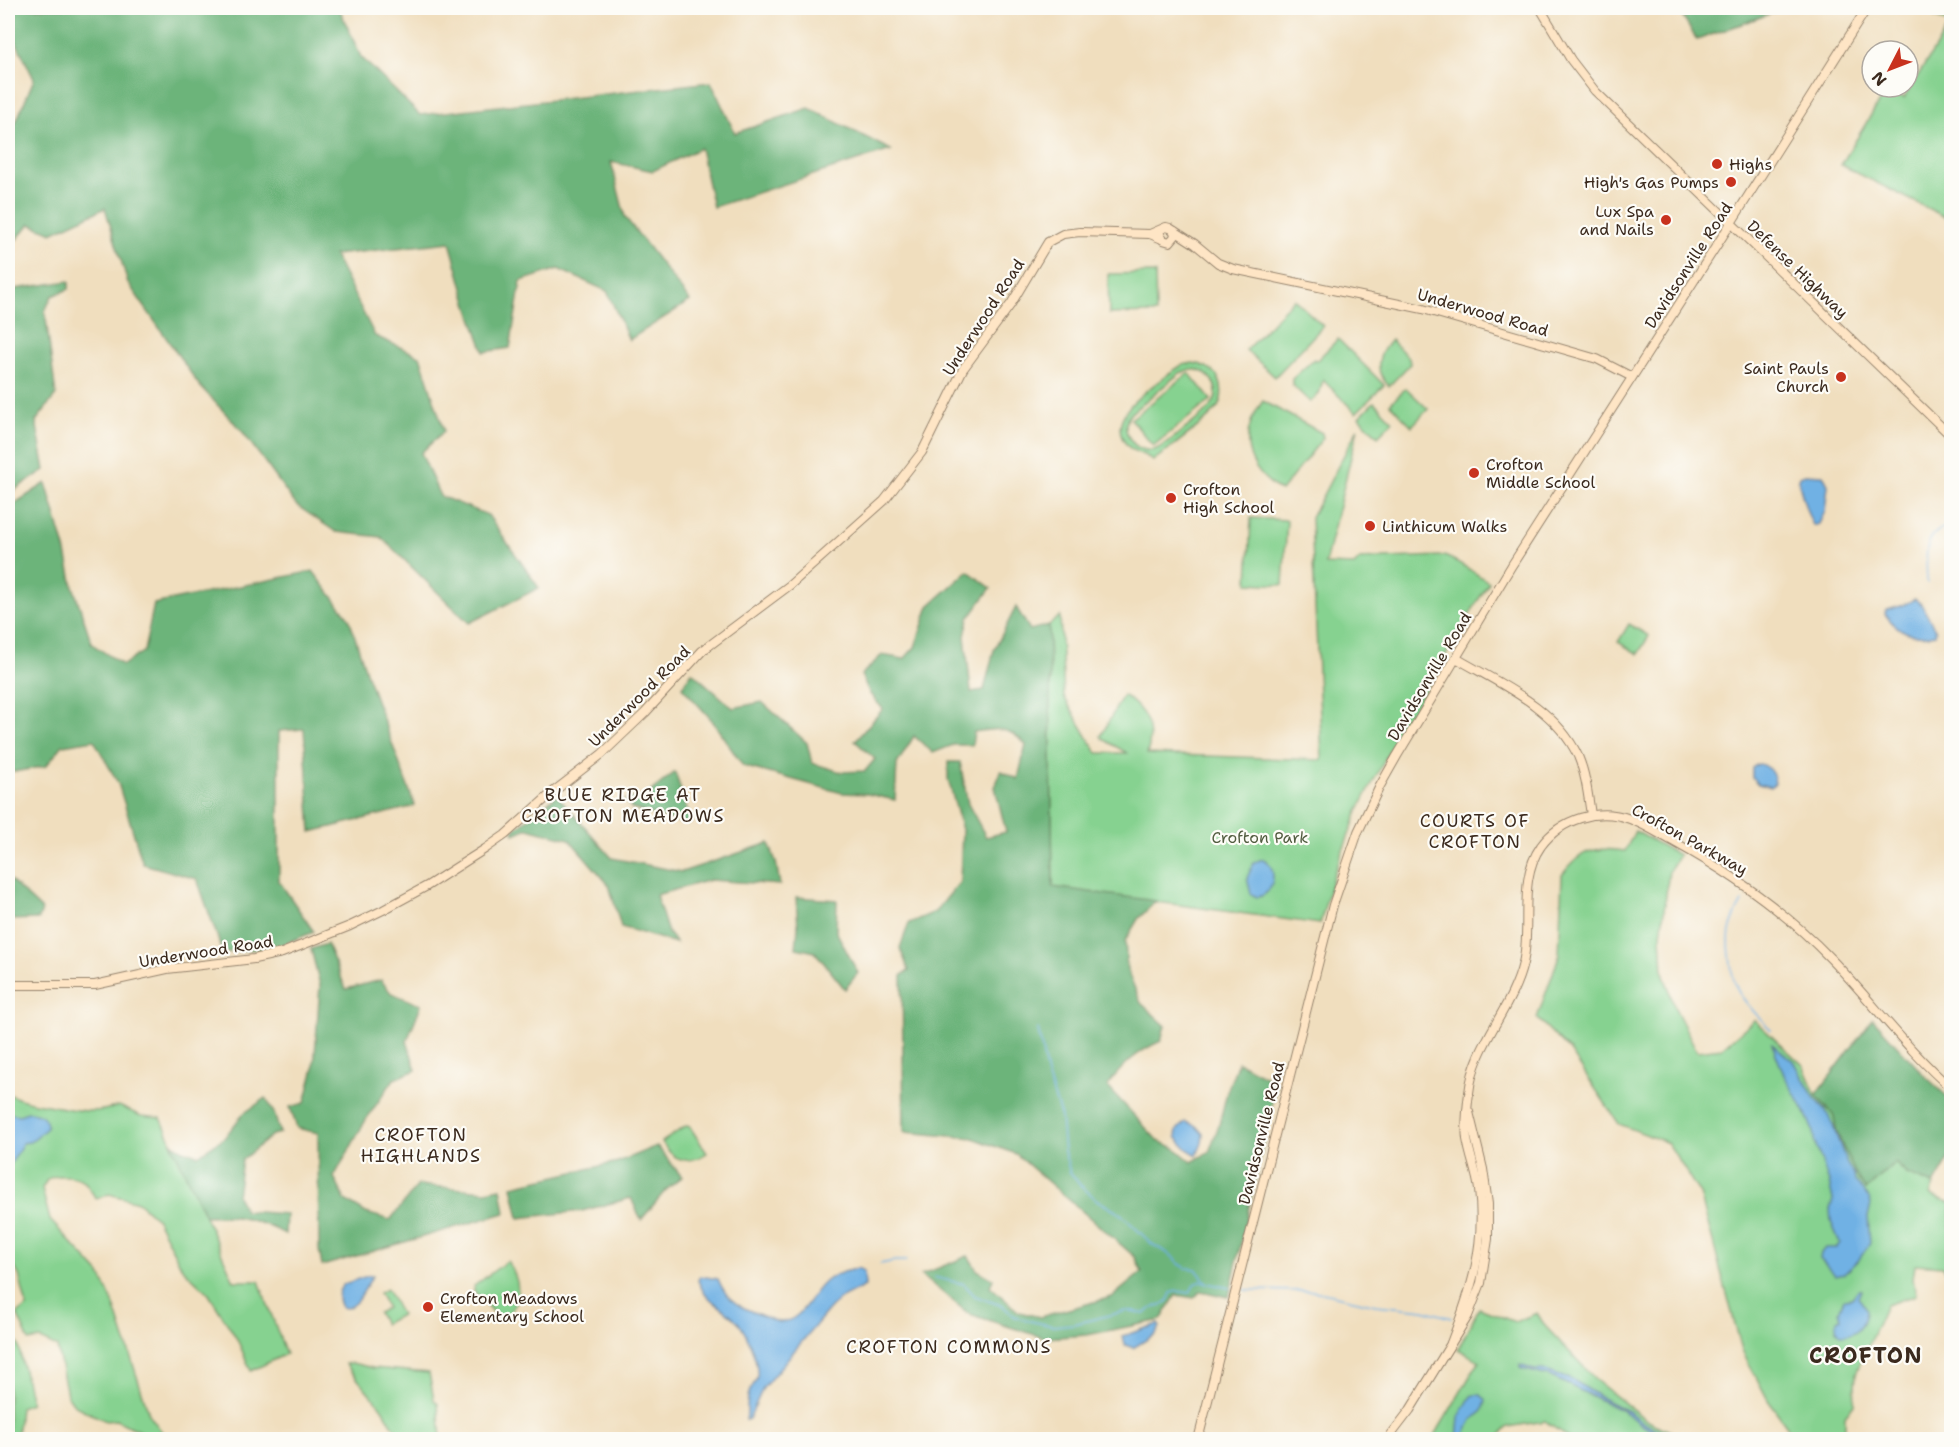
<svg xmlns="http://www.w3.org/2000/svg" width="1959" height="1447" font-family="'Shantell Sans',sans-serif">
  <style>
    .green { fill: #86d290; stroke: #607e57; stroke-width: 1.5; fill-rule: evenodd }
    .forest { fill: #6cb47a; stroke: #546f4c; stroke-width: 1.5 }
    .water { fill: #6fb1e4; stroke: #556e81; stroke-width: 1.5 }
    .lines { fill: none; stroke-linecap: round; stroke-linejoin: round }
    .stream { stroke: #6fb1e4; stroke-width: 1.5 }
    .secondary-casing { stroke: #96846e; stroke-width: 10 }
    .secondary { stroke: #fee5c5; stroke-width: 8 }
    .poi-dot { fill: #c8321e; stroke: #fdfcf7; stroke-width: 2 }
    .labels { text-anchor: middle; stroke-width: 4.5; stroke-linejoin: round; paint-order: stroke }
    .poi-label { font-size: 16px; fill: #3b2a1e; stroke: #fdfcf7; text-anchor: start }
    .street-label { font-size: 16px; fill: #3b2a1e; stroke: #fdfcf7 }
    .park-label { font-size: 16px; fill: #525c40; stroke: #fdfcf7 }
    .neighbourhood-label { font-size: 18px; letter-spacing: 1.5px; fill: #3b2a1e; stroke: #fdfcf7 }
    .district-label { font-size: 22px; font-weight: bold; letter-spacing: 1.5px; fill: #3b2a1e; stroke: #fdfcf7 }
  </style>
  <rect width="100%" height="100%" fill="#fdfcf7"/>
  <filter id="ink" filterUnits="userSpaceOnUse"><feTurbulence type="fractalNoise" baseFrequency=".0167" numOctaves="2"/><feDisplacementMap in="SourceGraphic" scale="12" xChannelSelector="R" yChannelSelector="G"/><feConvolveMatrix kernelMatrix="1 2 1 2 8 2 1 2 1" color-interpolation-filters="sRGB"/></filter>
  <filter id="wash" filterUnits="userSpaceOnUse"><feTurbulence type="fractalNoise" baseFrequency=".008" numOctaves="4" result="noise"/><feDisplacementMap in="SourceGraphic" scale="24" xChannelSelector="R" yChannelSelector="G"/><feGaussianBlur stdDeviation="1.35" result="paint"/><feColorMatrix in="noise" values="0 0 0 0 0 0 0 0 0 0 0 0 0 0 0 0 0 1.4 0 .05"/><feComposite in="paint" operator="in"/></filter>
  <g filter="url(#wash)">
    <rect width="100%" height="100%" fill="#f0debe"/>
    <g class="green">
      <path d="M1918,8h33v212l-110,-55 45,-75 18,8 46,-74z"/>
      <path d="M1155,273l1,40 -47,1 -1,-40z"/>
      <path d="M1294,299l29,27 -48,51 -29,-27z"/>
      <path d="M1338,339l46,46 -28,28 -33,-33 -4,14 -9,8 -18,-17v-6l22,-20 2,2z"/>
      <path d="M1391,340l18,18 1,6 -21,22c-16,-16 -12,-31 2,-46z"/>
      <path d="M1193,363c9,1 18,5 24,13 6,9 6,22 1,31 -8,13 -51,43 -65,54 -7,-8 -20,-7 -27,-17 -23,-30 28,-58 48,-74l8,-5zM1191,369c18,1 32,19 21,36 -4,7 -50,43 -58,45 -10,2 -19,-3 -24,-11 -6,-9 -5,-18 1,-26l49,-40z"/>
      <path d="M1189,373l22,27 -58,46 -22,-27z"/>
      <path d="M1406,388l22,21 -16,17 -22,-22z"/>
      <path d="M1263,401l59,32 1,5 -42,53c-36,-22 -44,-57 -18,-90z"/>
      <path d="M1374,402l19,19 -15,15 -19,-19z"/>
      <path d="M1358,428l-33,136 29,1 6,-6 83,-3c12,2 34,19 46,26l-100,169 -30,58 -26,67 -13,48 -267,-36 -4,-263 11,-9 4,81 33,56h30l-24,-14 -2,-3 22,-41c22,14 32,34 24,59l175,6 -11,-242z"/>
      <path d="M1251,518l36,2 -4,65 -35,-2z"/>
      <path d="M1629,624l20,12 -11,18 -20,-12z"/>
      <path d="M1635,831l44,24 -10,16 -8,64 2,37 12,36 22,43 25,-3 32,-28 49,45 13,30 18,21 2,14 6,15 16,34 8,11 29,-27 12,11 27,11 -4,10 21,8v81l-8,-18 -28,-2 -2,15 3,16 -30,10 -30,68 -2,31 -9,12v23h-49l-28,-39 -26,-50 -42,-156 -32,-51 -49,-19 -49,-73 -33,-33 22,-62 3,-81c21,-27 31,-28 63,-24z"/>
      <path d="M8,1094c16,8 32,10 50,13 24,4 37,7 61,-1l22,10 20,2 73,163h25l27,73 -35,17 -14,-32 -29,-46 -26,-25 -26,-50 -18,-16 -29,-8 -12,5c-6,-5 -9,-16 -15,-19 -8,-5 -28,-6 -35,0 0,0 -5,8 -5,9l8,31 50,54 14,31 35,109 18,25h-22l-1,-6 -28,-13 -10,1 -31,-15 -8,-11 -10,-48 -17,-8 -11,2 -12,-27 10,-7 -8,-32 -11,-19z"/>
      <path d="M686,1126l4,1 17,26c-18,12 -34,9 -45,-11z"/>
      <path d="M507,1261c14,19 15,39 -1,57l-10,-2 -22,-25v-5z"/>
      <path d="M387,1289l14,26 -17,9 -6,-11 9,-5 -8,-15z"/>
      <path d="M1479,1308l36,14 22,-9 8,13 53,56 51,40 39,17h-118l-25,-18 -37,6 -11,12 -65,1 47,-79 -21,-12z"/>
      <path d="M18,1343l13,60 -11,4 -3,32h-9v-92z"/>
      <path d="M352,1363l21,5 56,5 5,27 4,4 3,35h-61l16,-9 -15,-23 -36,-43z"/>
    </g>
    <g class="forest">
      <path d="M8,8h331l22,49 59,58 291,-33 24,51 74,-25 82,42 -178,57 -13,-59 -47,23 -42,-9 14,55 65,84 -61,39 -22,-49 -49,-22 -37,12 -11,67 -26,4 -16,-46 -18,-64 -116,13 41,81 45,20 24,75 -23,22 19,43 48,19 51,73 -70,35 -88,-86 -45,-5 -40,-27 -54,-74 -43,-46 -71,-102 -23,-75 -53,25 -22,-9 -22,25v-117l8,-10 18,-43 -26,-54z"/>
      <path d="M1677,8h102l1,2 -83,30z"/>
      <path d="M69,281v8l-17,7 -7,15 11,84 -20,26 9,49 -37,24v-204z"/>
      <path d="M46,483l20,69 7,34 19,58 31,21 21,-14 10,-47 159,-33 36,47 19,60 47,128 -104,26 -7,-103 -25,2v150l35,51 -38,15 -53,6 -26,-74 -54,-15 -25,-81 -24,-43 -31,5 -17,21 -38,7v-185l5,-1 -5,-41v-38z"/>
      <path d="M968,571l23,17 -22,30 -4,18 6,56 13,-2 10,-40 22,-43 14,23 19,-5 4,262 103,14 -18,18 -13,22 2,29 14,33 24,22 -4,16c-25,11 -38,24 -54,45l51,55 17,7 17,14 17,-10 10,-27 8,-33 11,-30 39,20 -48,215 -28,-6 -7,7 -18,-3 -15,25 -74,15 -42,3 -76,-24 -48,-39 47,-19 9,14 16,9 -3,7 29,26 21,5 72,-20 30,-25 -7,-15 -119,-103 -43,-16 -69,-6 -2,-157 7,-4 -9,-23 9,-25 26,-11 25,-30 2,-52 -14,-51v-17h12l8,42 18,33 20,-5 -11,-45 6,-16 17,8 8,-34c-17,-19 -29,-17 -52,-13l-2,13h-19l-20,8 -19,-17 -17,28 -2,36 -27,-6 -26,-1 -99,-27 -32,-47 -29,-32 10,-15 41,36 29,-6 45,41 5,20 29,9 24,-1 10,-12 -20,-18 28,-32 -13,-15 -9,-19 21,-20 22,4 11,-12 14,-41z"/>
      <path d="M675,772l16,50 -4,2 -55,-15 -7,-9 20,-4z"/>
      <path d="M557,795l55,63 70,14 87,-29 7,19 4,23 -70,-5 -54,15 12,38 8,10 -55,-16 -12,-42 -40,-46 -41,-11 -14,6 -1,-3z"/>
      <path d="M8,878l34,32 -3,9 -31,1z"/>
      <path d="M796,897l41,3 -1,31 22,42 -13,16 -30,-37 -19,-4 2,-21z"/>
      <path d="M327,944l19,45 35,-9 10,13 30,12 -14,36 9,29 -22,9 -27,39 -33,59 11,23 21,13 24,7 28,-35 68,6 15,-3 4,25 -183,53 -3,-16 -1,-117 -21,-5 -7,-21 15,-4 9,-35 6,-83 -9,-36z"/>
      <path d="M1873,1019l51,56 27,25v56l-17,29 -27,-11 -12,-11 -29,27 -8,-11 -16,-34 -6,-15 -2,-14 -18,-21z"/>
      <path d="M266,1098l8,15 6,20 -8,2 -30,25 -5,36 8,15 41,3 -1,20c-28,-15 -48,-19 -80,-18l-34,-73 10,6 17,6 27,-18 18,-23z"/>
      <path d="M657,1146l25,31 -17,14 -24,29 -10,-22 -49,13 -63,7 -7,-32 106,-24z"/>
    </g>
    <g class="water">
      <path d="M1805,474l18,1 5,10 -3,26 -6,13 -5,2c-7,-8 -13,-35 -16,-47l1,-3z"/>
      <path d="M1915,599l6,5 15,27 -1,3c-21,5 -38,-3 -50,-20l1,-4 15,-4z"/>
      <path d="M1758,764c10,0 16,10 17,19l-4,4 -13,-3 -6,-7v-9z"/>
      <path d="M1263,859c16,7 12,36 -6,38l-6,-3 -4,-16 7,-16z"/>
      <path d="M1772,1044l21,17 21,36 11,12 7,14 15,41 7,11 1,6 14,17 2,6 -3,13 2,26 -12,18 -14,13 -8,2 -16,-17 1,-6 4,-5h11l4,-5 -9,-21 -1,-13 3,-9 -4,-18 -15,-42 -1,-9 -9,-21 -20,-35z"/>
      <path d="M28,1112c11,1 19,3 19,16l-17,14 -8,1c0,3 -11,20 -14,26v-56l11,2z"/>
      <path d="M1185,1122l11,4 7,8 -1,9 -5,12 -10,-6 -11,-12 1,-7z"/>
      <path d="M858,1268l6,3 1,15 -27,14 -7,7 -68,81 -14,31 -3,1c2,-8 0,-18 3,-27 2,-6 7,-10 8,-17 2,-15 -12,-49 -24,-59 -13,-11 -30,-20 -35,-37l2,-4 18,3c12,30 33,31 60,43 25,1 31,-28 49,-42 9,-7 21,-9 31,-12z"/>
      <path d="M370,1275h3c-7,11 -13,28 -26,33l-6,-1c-5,-8 -3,-17 3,-23z"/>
      <path d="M1858,1290h4l-3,8 7,11c0,14 -9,27 -25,26l-5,-6 1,-9 4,-2 -2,-7 5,-12 8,-1z"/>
      <path d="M1158,1324l2,3 -4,7 -23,14 -8,-3 -2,-9z"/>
      <path d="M1520,1365l14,5h9l32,11 25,16 29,15 16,12 33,15h-7l-26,-12 -24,-17 -50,-24 -22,-10 -27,-7 -2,-1z"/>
      <path d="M1474,1395h7l5,6 -3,10 -11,9 -10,19h-5l2,-22 12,-21z"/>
    </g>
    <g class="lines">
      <g class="stream">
        <path d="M1927,583c0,-16 -5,-42 11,-52 4,-3 9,-5 14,-7"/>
        <path d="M1742,902c-14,24 -15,35 -11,62 1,9 3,19 7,27 9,15 22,27 33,39"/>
        <path d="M1038,1029l9,46 14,42 3,34 6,21 10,13 17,15 25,15 30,29 20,12 6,7 8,5 10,1 11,14 22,5"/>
        <path d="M880,1264l15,-3h11"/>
        <path d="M933,1277l31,7 11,12 28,10 11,10 7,3 32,7 21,-2 52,-13h7l11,3c3,-1 5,-4 8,-6 10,-7 12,4 19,-15l6,-2 13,2 4,-9 7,-3 4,1"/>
        <path d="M1244,1290l70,1 62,14 48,5 27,8"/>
      </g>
    </g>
  </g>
  <g filter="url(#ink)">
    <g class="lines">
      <defs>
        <g id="secondary">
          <path d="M1540,8l31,52 24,31 357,346"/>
          <path d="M1150,234l16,-7 4,1 25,16 23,19 15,6 190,40 174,50 35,18"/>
          <path d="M1160,234l3,6 7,2 5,-6 -1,-5"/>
          <path d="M1456,658c44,26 99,49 122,98 8,19 10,39 13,59"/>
          <path d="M8,985h87l72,-16 87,-10 28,-6 68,-27 33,-16 44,-24 58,-37 20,-14 48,-43 49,-38 43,-41 57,-62 88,-66 94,-84 38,-49 41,-83 48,-65 37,-62 15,-8 17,-2 70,2 12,5"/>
          <path d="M1451,1343c20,-52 35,-96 28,-153 -2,-17 -9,-33 -12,-51 -2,-15 0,-31 2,-46 5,-49 43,-83 54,-130 9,-38 -6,-83 18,-117 20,-27 57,-39 89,-27 16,6 31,16 46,24 58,32 109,68 155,116 41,42 76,91 121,130"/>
          <path d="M1198,1440l135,-535 25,-73 22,-46 17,-30 115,-191 219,-342 136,-215"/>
          <path d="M1387,1440l23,-30 58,-94 13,-33 7,-44v-35l-5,-35 -14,-57"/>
        </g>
      </defs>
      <use href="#secondary" class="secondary-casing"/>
      <use href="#secondary" class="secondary"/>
    </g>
  </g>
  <g class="poi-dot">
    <circle cx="1717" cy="164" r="6"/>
    <circle cx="1731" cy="182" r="6"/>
    <circle cx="1666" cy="220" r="6"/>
    <circle cx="1841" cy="377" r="6"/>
    <circle cx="1474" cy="473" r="6"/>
    <circle cx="1171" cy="498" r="6"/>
    <circle cx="1370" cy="526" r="6"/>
    <circle cx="428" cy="1307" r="6"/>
  </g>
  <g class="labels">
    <g class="poi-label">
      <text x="1729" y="170">Highs</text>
      <text x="1719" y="188" text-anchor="end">High's Gas Pumps</text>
      <text x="1654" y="217" text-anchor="end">Lux Spa<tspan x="1654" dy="18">and Nails</tspan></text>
      <text x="1829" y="374" text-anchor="end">Saint Pauls<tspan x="1829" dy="18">Church</tspan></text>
      <text x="1486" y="470">Crofton<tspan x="1486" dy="18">Middle School</tspan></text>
      <text x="1183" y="495">Crofton<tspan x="1183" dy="18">High School</tspan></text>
      <text x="1382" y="532">Linthicum Walks</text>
      <text x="440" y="1304">Crofton Meadows<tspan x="440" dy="18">Elementary School</tspan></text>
    </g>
    <g class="street-label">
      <text transform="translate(1688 265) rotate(-57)" y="6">Davidsonville Road</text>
      <text transform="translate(1798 269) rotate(44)" y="6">Defense Highway</text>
      <text transform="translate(1483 312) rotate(16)" y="6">Underwood Road</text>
      <text transform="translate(983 317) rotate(-57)" y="6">Underwood Road</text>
      <text transform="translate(1429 676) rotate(-59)" y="6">Davidsonville Road</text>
      <text transform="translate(639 696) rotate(-45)" y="6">Underwood Road</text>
      <text transform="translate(1690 839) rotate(29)" y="6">Crofton Parkway</text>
      <text transform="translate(206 951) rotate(-9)" y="6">Underwood Road</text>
      <text transform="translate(1261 1133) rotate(-76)" y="6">Davidsonville Road</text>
    </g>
    <g class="park-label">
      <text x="1260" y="843">Crofton Park</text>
    </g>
    <g class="neighbourhood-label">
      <text x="623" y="801">BLUE RIDGE AT<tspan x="623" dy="21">CROFTON MEADOWS</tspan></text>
      <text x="1475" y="827">COURTS OF<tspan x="1475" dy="21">CROFTON</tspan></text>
      <text x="421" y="1141">CROFTON<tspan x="421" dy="21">HIGHLANDS</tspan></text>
      <text x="949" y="1353">CROFTON COMMONS</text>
    </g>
    <g class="district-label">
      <text x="1866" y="1363">CROFTON</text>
    </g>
  </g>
  <rect width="1959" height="1447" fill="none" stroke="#fdfcf7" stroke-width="30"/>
  <g transform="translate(1890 69) rotate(228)"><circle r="28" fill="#fdfcf7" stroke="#afa8a0" stroke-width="1.5"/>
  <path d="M0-4.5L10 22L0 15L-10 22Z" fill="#c8321e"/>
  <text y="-9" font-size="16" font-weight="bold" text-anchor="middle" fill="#3b2a1e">N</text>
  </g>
</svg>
